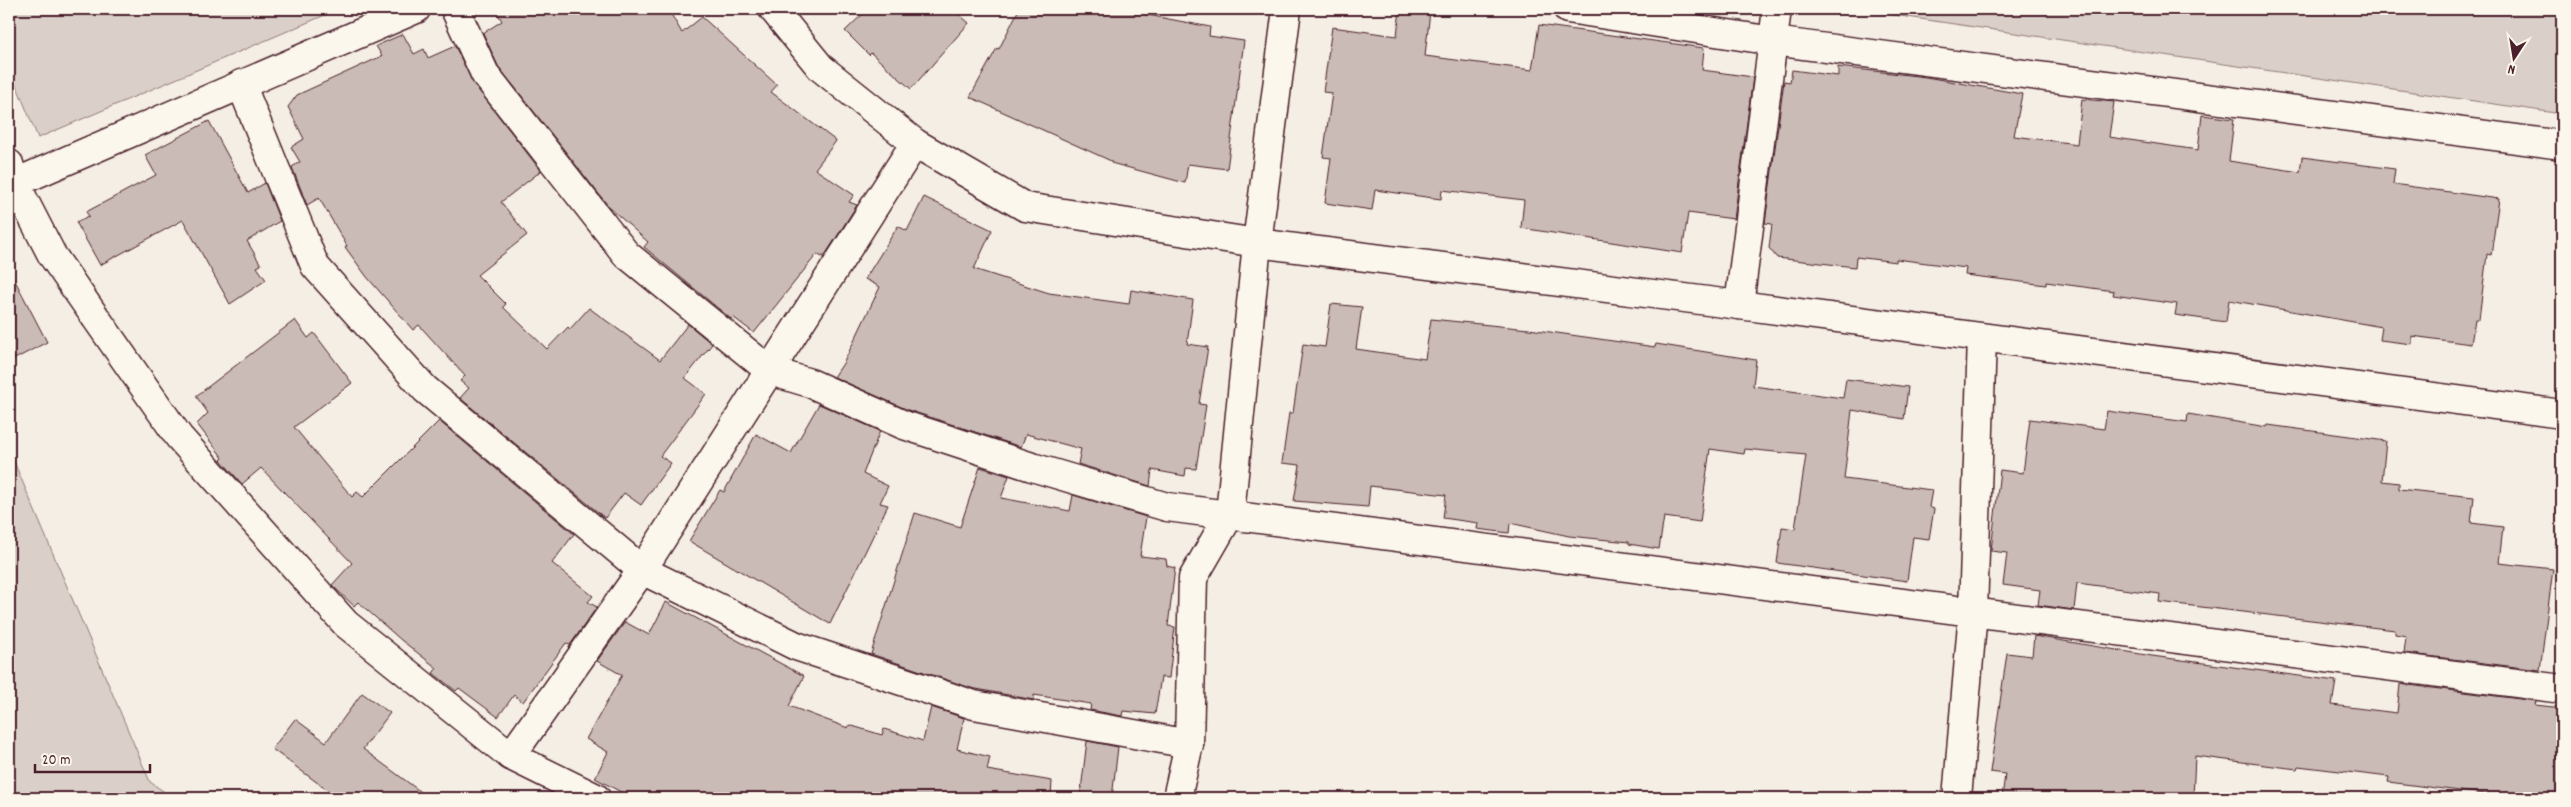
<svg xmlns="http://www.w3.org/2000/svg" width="2571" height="807" font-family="Dekko,sans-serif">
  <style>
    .green { fill: #dbd0c9; stroke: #92787a }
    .building { fill: #cabbb6; stroke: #4a1f2b }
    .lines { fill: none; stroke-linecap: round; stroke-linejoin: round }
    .minor-casing { stroke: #4a1f2b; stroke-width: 31 }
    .minor { stroke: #fbf7ec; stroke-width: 28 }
  </style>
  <rect width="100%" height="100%" fill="#f4eee4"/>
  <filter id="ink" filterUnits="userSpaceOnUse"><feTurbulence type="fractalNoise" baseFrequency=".02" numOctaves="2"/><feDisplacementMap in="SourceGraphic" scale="10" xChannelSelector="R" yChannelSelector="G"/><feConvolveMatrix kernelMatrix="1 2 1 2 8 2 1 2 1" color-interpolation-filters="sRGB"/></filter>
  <g filter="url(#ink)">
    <g class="green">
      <path d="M9,9h330l-301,129 -29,-71z"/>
      <path d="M1853,9h709v105z"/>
      <path d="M9,450l141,332 23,16h-164z"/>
    </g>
    <g class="building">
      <path d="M495,9h173l14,24 20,-16 75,68 -6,7 65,49 -21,28 39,26 -5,7 8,3 -30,47 -5,5 -5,-3 -63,79 -21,-16 -2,2 -87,-72 4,-5 -39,-35 -111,-141 -15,-33 19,-12z"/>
      <path d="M868,9h85l16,14 -58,66 -40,-36 -2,2 -24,-24z"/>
      <path d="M1019,9h98l93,18 -1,9 35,5 -17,128 -39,-5 -3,19 -74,-20v-2l-141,-64 27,-49 2,1z"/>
      <path d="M1400,9l30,2 -5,45 107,14 7,-45 165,23 -2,22 51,7 -19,142 -46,-6 -6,40 -161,-25 3,-28 -82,-10 -1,9 -66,-9 -3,20 -47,-7 6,-45 -8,-1 9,-64 -9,-1 9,-65 65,9z"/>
      <path d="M403,34l11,20 10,-5 4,9 27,-12 18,37 68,88 -40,31 26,33 -50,40 29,29 -3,3 44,42 21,-22 2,2 19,-21 71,52 28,-36 24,20 -27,34 21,16 -46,62 11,7 -30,42 -17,-12 -19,25 -145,-120 9,-10 -9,-7 5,-5 -46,-51 -6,5 -46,-53 -22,-30 2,-1 -28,-48 -12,7 -15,-38 8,-5 -9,-15 13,-8 -16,-32 9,-12 85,-39 -6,-10z"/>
      <path d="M1838,67l88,10 96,17 -8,42 63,8 5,-45 32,3 -5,35 89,13 4,-35 32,4 -5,42 71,11 2,-15 93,12 -2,15 106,15 -8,56 -4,-1 -8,65h-4l-4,25 -59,-8v8l-32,-4 2,-13 -153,-27 -3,22 -51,-7 2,-11 -64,-9 1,-4 -68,-9v3l-81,-10 1,-7 -70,-9v3l-40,-5 -1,10 -78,-9 -8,-10 3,-24 -7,-1 19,-142 6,1 2,-12 46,6z"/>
      <path d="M209,121l39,72 17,-10 15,38 -33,20 14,24 -4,2 9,13 -36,24 -47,-84 -83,45 -24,-43 13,-6 -3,-4 70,-37 -11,-20z"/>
      <path d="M924,197l68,33 -18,39 75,24 80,11 2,-14 62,10 -6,44 21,3 -9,57 7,1 -10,64 -10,-1 -1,8 -33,-6 -2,16 -72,-22 3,-15 -55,-15 -5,13 -113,-37 -74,-33 10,-15 36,-75 -15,-8 33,-53 9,5z"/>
      <path d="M9,269l38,73 -38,20z"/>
      <path d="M1331,304l31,3 -6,42 69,10 6,-40 98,10 126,18 1,-3 100,16 -3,26 90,12 3,-19 62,8 -4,32 -52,-9 -8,69 88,11 -3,17 5,2 -5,30 -16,-2 -6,44 -130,-18 5,-36 13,2 11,-74 -61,-6 -1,5 -34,-5 -10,73 -36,-5 -5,32 -30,-5v-2l-60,-6 -59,-13 -1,10 -32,-4 1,-6 -35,-5 3,-23 -76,-9 -2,21 -74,-6 6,-36 -18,-2 7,-50h4l10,-69 22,3z"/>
      <path d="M295,320l13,18 6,-5 38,50 -58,44 58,70 5,-5 6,5 76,-76 135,113 -22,29 41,33 -5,6 9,5 -27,38 -4,-2 -43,59 -9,-7 -16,22 -39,-29 -3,3 -23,-18 4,-5 -36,-28 -43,-38 -4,4 -18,-17 -4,-4 20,-22 -91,-95 -19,16 -21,-24 2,-2 -26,-34 11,-11 -12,-17z"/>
      <path d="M819,404l61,27 -17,43 25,12 -8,17 8,2 -58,119 -141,-83 31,-51 4,2 32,-58 35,19z"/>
      <path d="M2107,411l80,11 1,-8 79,13 1,-2 118,16 -4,40 17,2v6l75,8 -3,26 32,4 -4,36 54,6 -13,101 -136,-17 2,-17 -11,-2v-4l-236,-28 1,-8 -83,-11 -3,27 -36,-5 2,-15 -37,-5 4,-32 -16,-2 9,-81 23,3 7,-54 74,10z"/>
      <path d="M980,467l29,9 -8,22 69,13 3,-16 73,22 -6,39 26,3 1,7 8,2 -7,58 7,1 -6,51 -8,-1 -6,37 -32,-3 -1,5 -32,-6 1,-6 -57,-9v5l-31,-6 -32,-6 -100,-34 44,-141 45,14z"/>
      <path d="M666,602l138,74 -15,30 59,22 1,-3 33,10 2,-6 39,12 8,-34 33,11 -7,31 33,8 -3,13 65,11 -1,17h-419l-37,-20 13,-26 -22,-13 36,-64 -25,-14 28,-39 24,13z"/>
      <path d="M2034,636l118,20 184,25 -4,24 65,8 3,-29 136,17 -1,4 27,3v90h-41l-53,-6 -80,-10 1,-5 -91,-11 -1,3 -102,-13 -2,42h-191l3,-24 -15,-2 17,-119 25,3z"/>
      <path d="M362,693l28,20 -27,36 66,49h-91l-66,-49 23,-30 31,23z"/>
      <path d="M1087,741l31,6 -6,51h-32z"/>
    </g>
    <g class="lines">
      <defs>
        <g id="minor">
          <path d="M455,9l30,65 141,180 144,117 40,12 94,42 128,42 135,40 1395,182"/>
          <path d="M773,9l48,59 94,75 110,64 232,36 482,62 823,109"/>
          <path d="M1568,9l205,32 789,104"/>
          <path d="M241,84l74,182 110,123 217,181 154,76 178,59 215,39"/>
          <path d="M9,164l6,19 37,72 127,182 167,187 165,132 85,42"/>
          <path d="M15,183l401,-174"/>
          <path d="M1739,305l38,-296"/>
          <path d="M511,756l131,-186 273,-427"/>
          <path d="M1177,798l12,-54 4,-166 37,-64 27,-271 30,-234"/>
          <path d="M1957,798l16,-186 9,-274"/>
        </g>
      </defs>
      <use href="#minor" class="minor-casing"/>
      <use href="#minor" class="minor"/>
    </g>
  </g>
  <rect width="2571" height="807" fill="none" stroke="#fbf7ec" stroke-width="30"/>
  <rect x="15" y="15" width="2541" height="777" fill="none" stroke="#4a1f2b" stroke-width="2" filter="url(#ink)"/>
  <g transform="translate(2514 58) rotate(192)" stroke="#fbf7ec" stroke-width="4" paint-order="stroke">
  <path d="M0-4L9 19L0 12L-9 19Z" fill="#4a1f2b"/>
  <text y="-8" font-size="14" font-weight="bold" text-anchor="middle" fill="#4a1f2b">N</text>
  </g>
  <path d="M35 764v8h115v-8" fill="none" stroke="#4a1f2b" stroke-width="2.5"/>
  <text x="42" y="764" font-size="15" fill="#4a1f2b" stroke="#fbf7ec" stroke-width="4" paint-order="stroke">20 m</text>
</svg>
